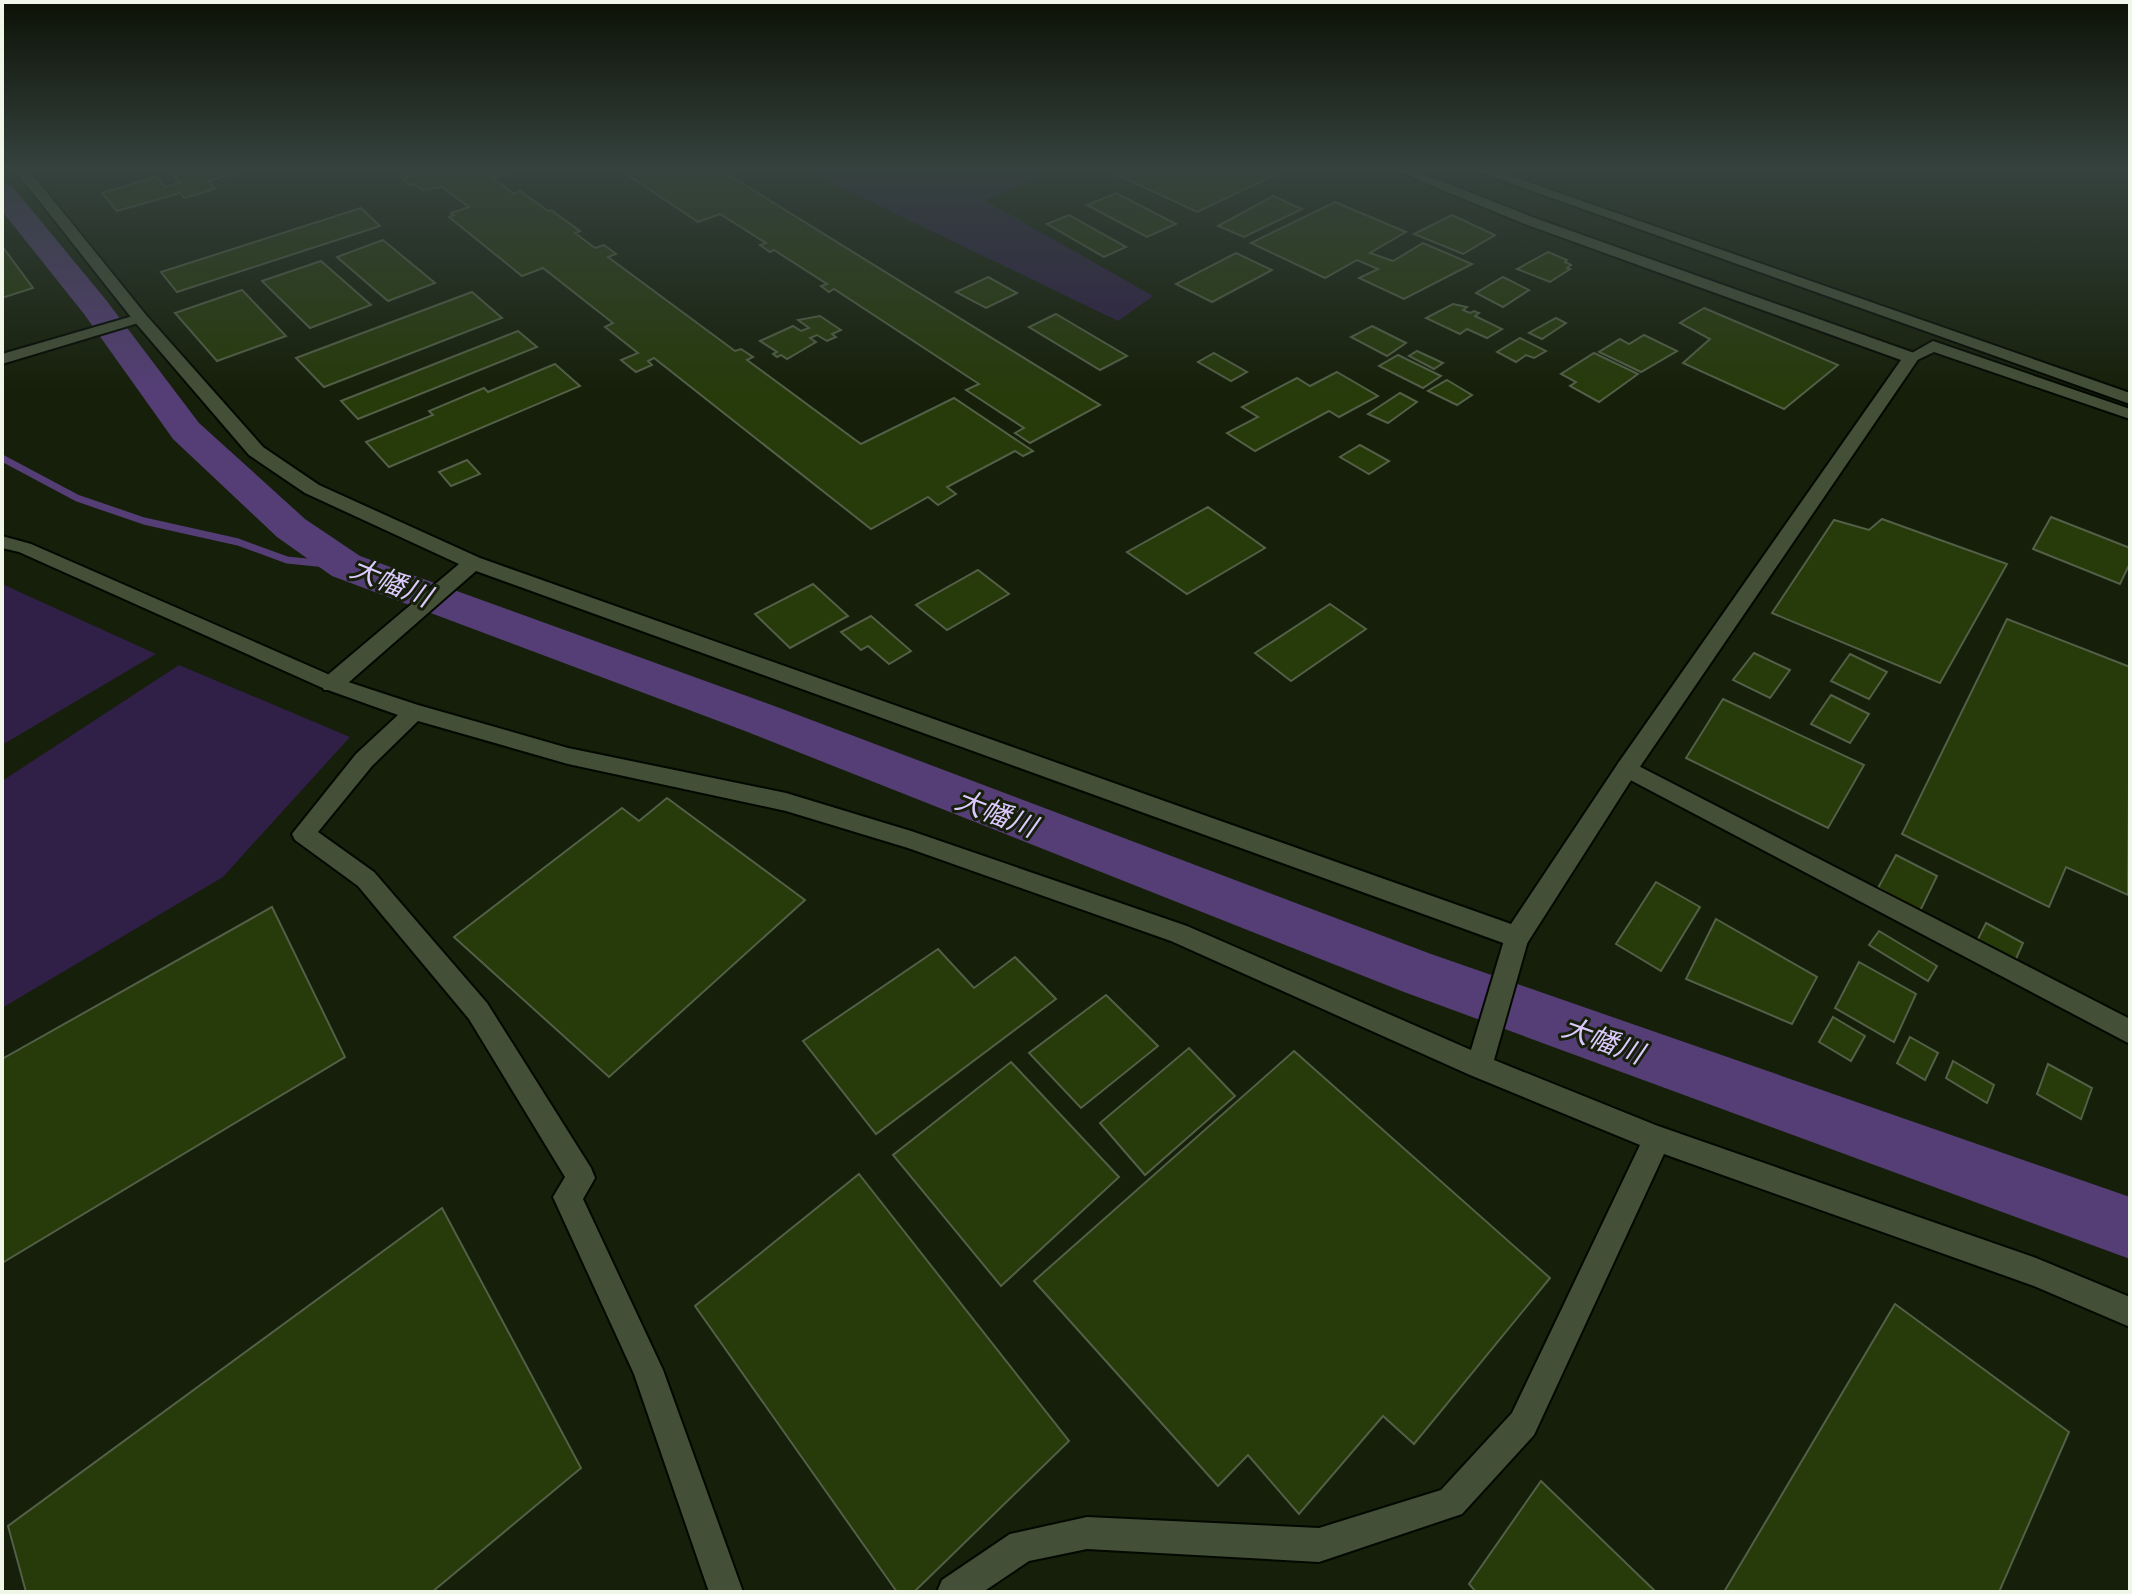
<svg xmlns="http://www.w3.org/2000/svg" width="2132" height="1594" font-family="Lato,'Noto Sans JP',sans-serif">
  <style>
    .green { fill: #301f47 }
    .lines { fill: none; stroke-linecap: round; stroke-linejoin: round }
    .stream { stroke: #553e76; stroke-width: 7 }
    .river { fill: #553e76; fill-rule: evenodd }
    .building { fill: #263a0a; stroke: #535f47; stroke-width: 2 }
    .street-casing { stroke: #030800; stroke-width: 4 }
    .secondary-casing { stroke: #030800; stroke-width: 4 }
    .street { fill: #434f37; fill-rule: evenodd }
    .secondary { fill: #434f37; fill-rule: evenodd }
    .labels { text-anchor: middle; stroke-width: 6; stroke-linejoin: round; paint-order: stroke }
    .water-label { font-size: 28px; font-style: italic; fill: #dcc9fe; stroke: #151f09 }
  </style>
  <rect width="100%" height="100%" fill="#151f09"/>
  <g class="green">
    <path d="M803,169h257l-76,31 169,96 -35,25z"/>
    <path d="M2,584l154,70 -154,91z"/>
    <path d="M179,665l171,72 -127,140 -221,131v-227z"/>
  </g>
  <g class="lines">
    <path class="stream" d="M2,458l75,40 67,23 94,21 49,18 59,6"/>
    <path class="river" d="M2,183l10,3 94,114 93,123 106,96 55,37 417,151 654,247 699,243v62l-726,-267 -659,-261 -413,-155 -55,-39 -104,-98 -89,-125 -82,-103z"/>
  </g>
  <g class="building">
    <path d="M168,169h81l-41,12 7,8 -31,9 -4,-5 -63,18 -15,-18 54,-16 9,10 15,-4z"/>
    <path d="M397,169h123l-28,9 22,16 6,-3 28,20 3,-1 29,21 -5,2 20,15 9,-3 12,9 -8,3 127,94 6,-2 12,8 -6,3 114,84 93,-46 79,53 -10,5 -8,-5 -68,36 9,7 -18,11 -10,-8 -57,32 -217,-171 -6,3 4,4 -16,7 -15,-12 17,-7 -33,-26 8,-4 -70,-55 -21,8 -73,-59 5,-2 -3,-2 18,-6 -27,-20 -20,3 -8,-6 -4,1 -7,-6 5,-2z"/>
    <path d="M619,169h100l381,236 -70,38 -15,-10 9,-5 -58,-38 13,-6 -145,-95 -5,3 -8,-6 6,-2 -53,-34 -4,2 -10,-7 6,-2 -46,-29 -22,8z"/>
    <path d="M1105,169h169l8,3 -85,40z"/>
    <path d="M1116,193l60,31 -29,13 -60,-32z"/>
    <path d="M1273,196l29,13 -58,28 -26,-11z"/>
    <path d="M1335,202l71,30 -36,21 23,8 30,-18 49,21 -68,35 -45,-21 19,-9 -21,-9 -32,18 -74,-35z"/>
    <path d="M361,208l19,18 -203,66 -16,-20z"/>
    <path d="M1069,215l57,32 -22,10 -57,-33z"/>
    <path d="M1452,215l43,20 -32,19 -49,-20z"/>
    <path d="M383,240l52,43 -47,18 -51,-44z"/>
    <path d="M2,246l31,42 -31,10z"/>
    <path d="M1548,252l19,8 -2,2 6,3 -4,3 3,1 -20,13 -33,-13z"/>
    <path d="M1236,253l36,17 -60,32 -36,-18z"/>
    <path d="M321,261l50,44 -61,23 -48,-47z"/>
    <path d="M988,277l29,16 -31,15 -30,-16z"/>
    <path d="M1503,277l26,13 -26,17 -27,-14z"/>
    <path d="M242,290l44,46 -69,25 -42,-48z"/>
    <path d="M472,292l30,26 -178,69 -28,-29z"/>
    <path d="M1453,304l14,3 -4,3 7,3 4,-2 5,2 -4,3 27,13 -15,9 -20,-9 -7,5 -34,-16z"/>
    <path d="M1704,308l134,57 -54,44 -101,-46 27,-24 -30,-16z"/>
    <path d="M1056,314l71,42 -27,14 -71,-43z"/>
    <path d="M820,316l21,14 -9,4 4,3 -9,4 -10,-6 -7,3 6,4 -29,17 -6,-4 -4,2 -4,-3 4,-2 -17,-11 33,-15 8,5 8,-3 -11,-8z"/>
    <path d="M1556,318l10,5 -24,16 -13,-6z"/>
    <path d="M1372,326l34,17 -19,13 -36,-19z"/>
    <path d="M518,331l19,16 -179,72 -17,-18z"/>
    <path d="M1644,335l33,16 -36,21 -42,-20 21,-13 9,5z"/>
    <path d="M1520,338l26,13 -12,7 -8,-3 -10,7 -19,-10z"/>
    <path d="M1417,351l26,12 -9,6 -25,-13z"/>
    <path d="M1214,353l33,19 -16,9 -33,-19z"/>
    <path d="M1594,353l44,21 -39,28 -29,-16 6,-4 -15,-8z"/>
    <path d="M1398,355l43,21 -18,12 -44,-22z"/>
    <path d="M555,364l25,22 -191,81 -23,-25 67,-27 -4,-4 55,-23 4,4z"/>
    <path d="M1337,372l41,24 -39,21 -10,-6 -74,40 -28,-18 31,-16 -16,-10 55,-29 13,8z"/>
    <path d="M1447,380l25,15 -15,10 -29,-14z"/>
    <path d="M1400,393l17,9 -29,21 -20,-9z"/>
    <path d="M1360,445l29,16 -20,13 -29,-17z"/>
    <path d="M467,460l13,14 -29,12 -12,-14z"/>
    <path d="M1208,507l57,41 -78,46 -60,-42z"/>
    <path d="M2051,517l79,31v15l-10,21 -87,-35z"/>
    <path d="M1882,519l125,45 -67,119 -168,-70 62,-93 35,10z"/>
    <path d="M978,570l31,24 -62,36 -31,-25z"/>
    <path d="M813,584l35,32 -58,32 -35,-34z"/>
    <path d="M1330,604l36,25 -75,52 -36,-28z"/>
    <path d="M871,616l40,35 -22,13 -21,-18 -7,4 -20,-18z"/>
    <path d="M2007,619l123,48 -2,228 -62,-28 -17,40 -147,-73z"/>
    <path d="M1754,653l36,17 -20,28 -37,-18z"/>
    <path d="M1850,654l37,18 -18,27 -38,-18z"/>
    <path d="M1831,695l38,19 -19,29 -39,-19z"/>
    <path d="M1723,699l141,66 -36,63 -142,-70z"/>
    <path d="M667,798l138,102 -196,177 -155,-140 168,-129 17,13z"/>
    <path d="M1896,855l41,21 -17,35 -42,-23z"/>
    <path d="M1656,882l44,25 -39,64 -45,-27z"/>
    <path d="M272,907l73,150 -343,206v-204z"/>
    <path d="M1716,919l101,58 -25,47 -106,-45z"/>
    <path d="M1986,923l37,20 -8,18 -38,-20z"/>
    <path d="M1879,931l58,35 -9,15 -59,-36z"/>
    <path d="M938,949l36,39 41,-31 41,42 -180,135 -73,-93z"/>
    <path d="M1859,962l57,32 -22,48 -59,-34z"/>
    <path d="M1106,995l52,51 -77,62 -52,-55z"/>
    <path d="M1833,1017l32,19 -14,25 -32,-19z"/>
    <path d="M1910,1037l28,16 -13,27 -28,-17z"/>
    <path d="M1189,1048l46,48 -90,79 -45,-52z"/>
    <path d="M1294,1051l256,227 -136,166 -31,-28 -84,98 -51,-59 -30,31 -184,-205z"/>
    <path d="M1953,1061l41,24 -7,18 -41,-25z"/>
    <path d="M1011,1062l108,115 -118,109 -108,-131z"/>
    <path d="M2048,1064l44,24 -11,31 -44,-25z"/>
    <path d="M859,1174l210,267 -155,151h-17l-202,-286z"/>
    <path d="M442,1208l139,260 -149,124h-406l-18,-66z"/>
    <path d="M1895,1304l174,128 -70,160h-275z"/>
    <path d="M1541,1481l115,111h-180l-7,-8z"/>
  </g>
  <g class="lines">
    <defs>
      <g id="street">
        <path d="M140,314l5,1v6l-143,43v-10z"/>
        <path d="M1933,341l197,68v10l-196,-67 -23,11 -8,-5z"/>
        <path d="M2,536l29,8 308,135 79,26 150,43 218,45 125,38 276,95 284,124 34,-113 3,-7 9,-3 9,3 3,7 -35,123 164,66 378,132 94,39v30l-96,-41 -370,-132 -130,281 -72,79 -143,48 -232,-13 -58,12 -46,31h-46l5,-12 68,-46 77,-17 232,11 122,-38 71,-77 128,-268 -170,-70 -299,-134 -263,-93 -122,-37 -218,-47 -150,-43 -46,45 -54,66 56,40 113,131 104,165 4,10 -12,21 80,171 80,222h-34l-75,-218 -81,-177 12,-20 -96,-158 -111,-133 -63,-46 -3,-6 64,-80 42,-39 -73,-26 -306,-137 -17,-4z"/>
        <path d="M1627,760l503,259v25l-511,-270 -3,-6 3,-6z"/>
      </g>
      <g id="secondary">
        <path d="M14,169h14l118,146 117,132 56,38 161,73 1031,366 108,-162 282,-402 -379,-137 -130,-54h19l121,48 385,137 2,4 -284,416 -109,171 -9,3 -1041,-377 -136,119h-16l-3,-6 3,-6 135,-114 -154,-71 -56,-38 -115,-134z"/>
        <path d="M1471,169h20l639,224v11z"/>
      </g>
    </defs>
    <use href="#street" class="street-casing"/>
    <use href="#secondary" class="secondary-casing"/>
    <use href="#street" class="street"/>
    <use href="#secondary" class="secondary"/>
  </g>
  <linearGradient id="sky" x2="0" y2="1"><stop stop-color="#0c1105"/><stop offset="0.43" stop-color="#35423e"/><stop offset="1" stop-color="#35423e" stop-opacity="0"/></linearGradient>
  <rect width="2132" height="392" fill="url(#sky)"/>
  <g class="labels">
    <g class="water-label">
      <text transform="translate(391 582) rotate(22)" y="10">大幡川</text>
      <text transform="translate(996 813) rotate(21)" y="10">大幡川</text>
      <text transform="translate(1603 1040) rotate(20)" y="10">大幡川</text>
    </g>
  </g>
  <rect width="2132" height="1594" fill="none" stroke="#f0f7e9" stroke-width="8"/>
</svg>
